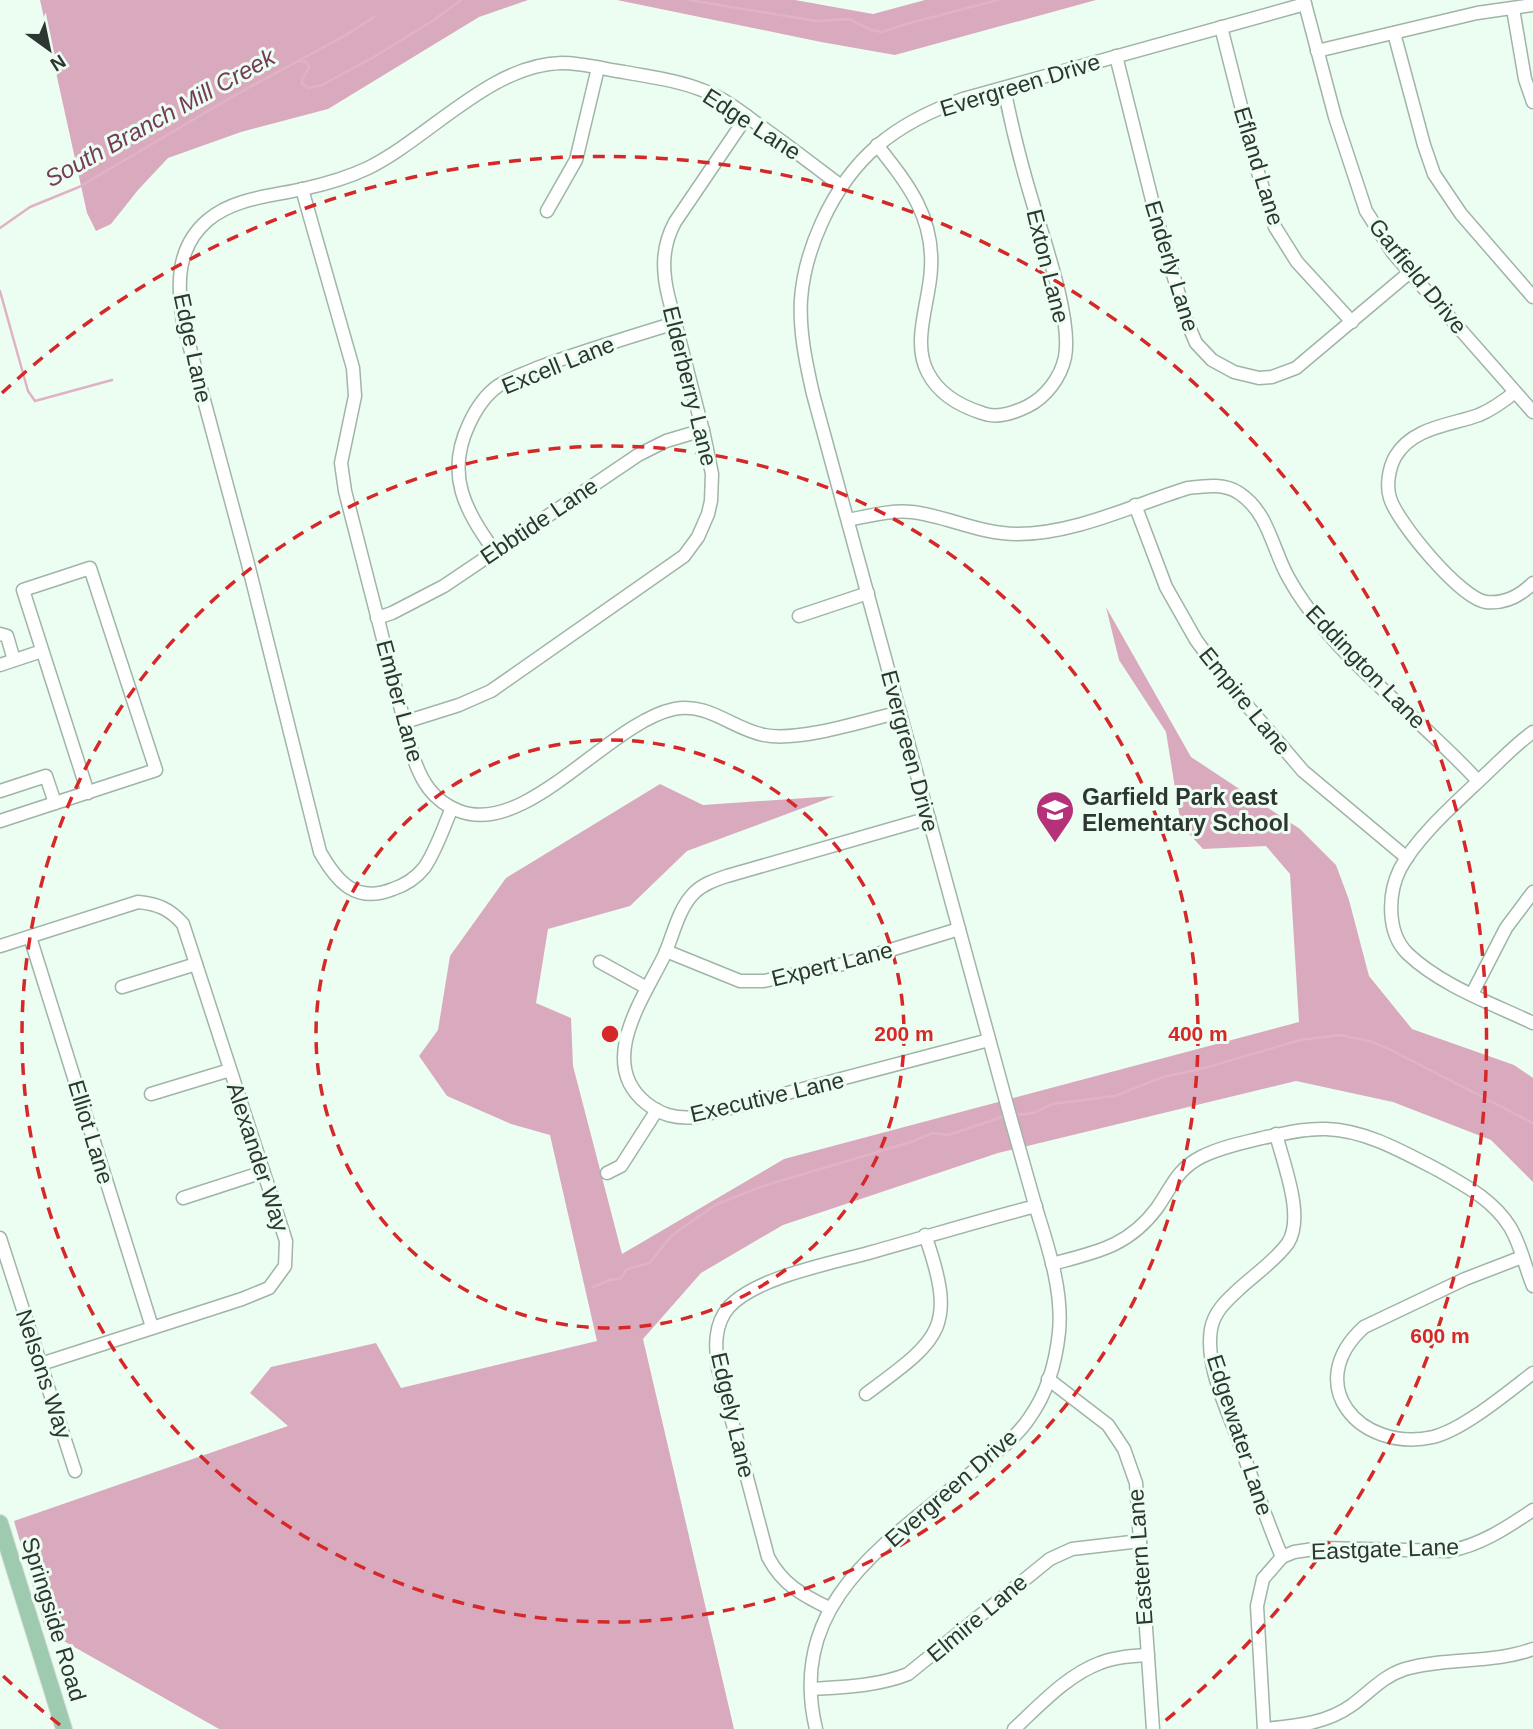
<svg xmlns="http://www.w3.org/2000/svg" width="1533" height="1729" font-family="Helvetica,sans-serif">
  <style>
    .forest { fill: #d9aabe }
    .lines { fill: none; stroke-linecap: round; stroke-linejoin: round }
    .stream { stroke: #e1b2c5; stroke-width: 2.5 }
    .minor-casing { stroke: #a0b4a7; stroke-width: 15 }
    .major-casing { stroke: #dddfde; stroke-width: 18 }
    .minor { stroke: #fff; stroke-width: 12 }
    .major { stroke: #9ecab0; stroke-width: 16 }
    .ring { fill: none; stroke: #d62828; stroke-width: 3.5; stroke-dasharray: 12 9 }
    .labels { text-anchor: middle; stroke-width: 6; stroke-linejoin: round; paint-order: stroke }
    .street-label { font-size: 23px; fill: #2d3630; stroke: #ecfef2 }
    .poi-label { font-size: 23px; font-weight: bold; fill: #2d3630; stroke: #ecfef2; text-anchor: start }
    .water-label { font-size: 24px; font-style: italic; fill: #763b58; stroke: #ecfef2 }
    .centre { fill: #d62828; stroke: #ecfef2; stroke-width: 3.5 }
    .ring-label { font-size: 21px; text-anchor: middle; font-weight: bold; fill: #d62828; stroke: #ecfef2; stroke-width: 6; stroke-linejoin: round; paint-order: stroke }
  </style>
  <rect width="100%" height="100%" fill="#ecfef2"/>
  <g class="forest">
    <path d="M40,0h488l-49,17 -151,92 -87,23 -73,26 -30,32 -27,34 -15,7 -9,-18z"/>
    <path d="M617,0h178l78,14 52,-14h171l-201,55 -74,-13z"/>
    <path d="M1106,607l85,150 109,72 36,36 13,35 20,76 43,53 102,36 19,13v104l-42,-42 -98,-38 -97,-21 -298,72 -215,72 -82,48 -58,66 91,390h-515l-173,-98 -32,-110 274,-95 -38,-33 21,-26 105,-24 25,45 196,-47 -47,-206 -39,-11 -64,-28 -28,-40 19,-26 12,-74 56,-78 154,-94 43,21 132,-9 -148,55 -57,55 -82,23 -12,74 35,15 2,48 49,188 162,-95 515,-137 -9,-148 -24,-28 -63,3 -22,-24 -15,-93 -47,-72z"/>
  </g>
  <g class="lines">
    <g class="stream">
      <path d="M689,0l127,21 33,-2 22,11 11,2 24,-8 92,-24"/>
      <path d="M300,61l6,1 3,5 -7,13v4l6,4 14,-3 50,-27 62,-38 27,-20"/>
      <path d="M0,228l30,-21 49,-20 158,-93 109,-59 28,-18"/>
      <path d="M0,291l28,100 7,10 77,-21"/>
      <path d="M1015,1115l19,-2 18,-9 63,-8 48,-19 38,-8 99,-29 40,-5 29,6 18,7 146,75"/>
      <path d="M593,1287l17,-7 10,-1 7,-10 23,-6 21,-27 44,-31 48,-19 148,-44 22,-9 15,2 57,-19"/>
    </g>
    <defs>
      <g id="minor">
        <path d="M1304,0l31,117 31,94 27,42 140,159"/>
        <path d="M1513,9l12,70 8,23"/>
        <path d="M1221,27l36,142 18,58 22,35 55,60"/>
        <path d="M1394,33l30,112 10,29 27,40 72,83"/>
        <path d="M1317,51l160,-38 56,-8"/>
        <path d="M1116,56l40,160 31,106 9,21 16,17 22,12 25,6 13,-1 24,-9 114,-96"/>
        <path d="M877,145c30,38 57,71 54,123 -1,33 -20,74 -3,105 11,21 32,33 54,40 15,6 32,0 46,-7 18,-9 33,-29 37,-49 7,-36 -20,-114 -31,-150 -12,-39 -22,-79 -30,-119"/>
        <path d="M302,189l51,179 2,28 -14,67 4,28 68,265c8,25 20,45 46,55 68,26 149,-88 215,-102 34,-7 59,20 90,26 35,7 100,-14 136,-23"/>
        <path d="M547,211l29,-51 22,-92"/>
        <path d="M1515,392c-11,9 -22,17 -36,23 -28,10 -67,12 -84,42 -6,11 -9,29 -5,41 7,24 71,101 96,104 19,2 34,-6 47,-19"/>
        <path d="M1135,505l31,82 30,53 31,42 76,89 104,87"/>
        <path d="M848,520c21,-4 42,-10 64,-8 35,4 68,22 105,22 58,0 116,-29 171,-46 17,-2 36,-5 51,5 29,19 33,54 48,82 43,80 130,139 191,206"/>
        <path d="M495,552c-30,-42 -50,-77 -26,-128 7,-15 16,-29 29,-38 12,-8 26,-12 39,-18 46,-17 92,-31 138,-45"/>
        <path d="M799,616l69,-23"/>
        <path d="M377,618l15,-5 52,-27 194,-131 28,-14 37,-11"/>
        <path d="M0,634l7,2 7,24"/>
        <path d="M0,665l42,-14"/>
        <path d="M405,722l54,-17 32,-14 193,-135 14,-19 10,-23 3,-13 1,-27 -8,-39 -36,-140c-6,-26 -6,-49 7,-73l72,-106"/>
        <path d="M1533,732c-17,12 -32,28 -47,42 -27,26 -69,62 -86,95 -12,24 -14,64 8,85 34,32 83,49 125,69"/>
        <path d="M0,791l46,-15 9,27"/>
        <path d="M452,808c-9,20 -16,43 -28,60 -8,10 -19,17 -31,21 -37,15 -56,-7 -73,-37l-73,-292 -64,-238c-6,-37 -7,-75 25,-102 26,-22 64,-24 95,-31 23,-5 44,-11 65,-21 61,-30 123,-104 194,-105 20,0 42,6 62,9 26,5 53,8 78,18 20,7 37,20 54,33 29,20 57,42 85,63"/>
        <path d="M929,818l-202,58c-12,4 -24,8 -33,17 -16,16 -21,43 -30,63 -20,41 -68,107 -18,147 15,12 30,16 50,14l293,-77"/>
        <path d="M0,821l156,-51 -66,-202 -67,22 65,203"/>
        <path d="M30,937l122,390"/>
        <path d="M0,946l138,-44c20,2 32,7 45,22l103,317 -1,25 -16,22 -27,11 -201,65"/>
        <path d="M666,951l74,30h24l84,-18 111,-34"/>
        <path d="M600,962l47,26"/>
        <path d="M122,987l74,-23"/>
        <path d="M1472,994l34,-66 27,-36"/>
        <path d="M151,1094l79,-24"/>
        <path d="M1276,1134c7,29 29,82 12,109 -13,18 -34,32 -50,47 -12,11 -24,22 -27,39 -6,37 16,79 28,113 14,39 27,77 43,115"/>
        <path d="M607,1173l14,-7 36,-56"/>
        <path d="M183,1198l80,-26"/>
        <path d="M0,1238l75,233"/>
        <path d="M1522,1257l-57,22 -101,48c-63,57 -5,126 69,110 30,-7 75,-45 100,-64"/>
        <path d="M1052,1264c44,-12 76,-17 105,-56 15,-21 19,-38 44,-51 20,-10 41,-14 61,-19 21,-4 42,-10 64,-9 40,1 79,24 114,42 26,15 53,29 70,56 11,18 15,40 23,59"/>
        <path d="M1048,1379l60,46 16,24 12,34 17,246"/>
        <path d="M866,1394c74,-55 92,-65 59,-159"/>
        <path d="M1533,1510c-27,18 -52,35 -84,41l-128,-3 -27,4 -12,5 -19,22 -6,27 7,123c30,-3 62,-5 88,-24 18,-13 31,-29 53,-36 42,-12 87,-5 128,-20"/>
        <path d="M829,1608c-27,-13 -47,-24 -61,-51l-50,-189c-3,-21 -4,-44 11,-61 27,-30 104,-44 143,-55 54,-15 109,-32 164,-46"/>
        <path d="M811,1689c33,-2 67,-3 97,-15l142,-115 22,-10 68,-8"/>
        <path d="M816,1729c-31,-130 76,-189 161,-261 19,-15 40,-31 53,-51 17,-24 26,-56 29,-85 4,-42 -11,-85 -23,-124 -9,-31 -17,-61 -26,-92l-197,-722c-7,-31 -14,-63 -12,-95 2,-27 10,-53 21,-77 30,-66 74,-99 141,-123l342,-95"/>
        <path d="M1014,1729c25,-23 53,-54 86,-66 15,-6 31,-7 48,-8"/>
      </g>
      <path id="major" d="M0,1523l64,206"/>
    </defs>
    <use href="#minor" class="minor-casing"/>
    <use href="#major" class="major-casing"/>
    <use href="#minor" class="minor"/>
    <use href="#major" class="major"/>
  </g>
  <g class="ring">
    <circle cx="610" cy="1034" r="294"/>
    <circle cx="610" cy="1034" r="588"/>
    <path d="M60 1725A883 883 0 0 1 2 1675M2 393A883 883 0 1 1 1160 1725"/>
  </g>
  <defs>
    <symbol id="school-pin" viewBox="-11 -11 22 30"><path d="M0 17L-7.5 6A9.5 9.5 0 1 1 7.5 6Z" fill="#b5327a" stroke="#ecfef2"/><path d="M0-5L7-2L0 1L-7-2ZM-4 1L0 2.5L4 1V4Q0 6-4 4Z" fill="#fff"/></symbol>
  </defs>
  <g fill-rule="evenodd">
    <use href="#school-pin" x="1033" y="788" width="44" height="60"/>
  </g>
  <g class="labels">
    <g class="street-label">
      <text transform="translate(1020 85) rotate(-17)" y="8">Evergreen Drive</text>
      <text transform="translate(752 124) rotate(33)" y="8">Edge Lane</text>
      <text transform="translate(1259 166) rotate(73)" y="8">Efland Lane</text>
      <text transform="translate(1048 266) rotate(76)" y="8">Exton Lane</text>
      <text transform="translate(1172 266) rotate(73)" y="8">Enderly Lane</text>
      <text transform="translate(1418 276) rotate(51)" y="8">Garfield Drive</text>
      <text transform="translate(193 348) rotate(78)" y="8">Edge Lane</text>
      <text transform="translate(558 365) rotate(-22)" y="8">Excell Lane</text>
      <text transform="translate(690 386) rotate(76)" y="8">Elderberry Lane</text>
      <text transform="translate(539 521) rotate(-34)" y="8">Ebbtide Lane</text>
      <text transform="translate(1366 667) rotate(46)" y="8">Eddington Lane</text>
      <text transform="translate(400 701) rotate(75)" y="8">Ember Lane</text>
      <text transform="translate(1245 701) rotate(51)" y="8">Empire Lane</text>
      <text transform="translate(910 751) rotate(75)" y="8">Evergreen Drive</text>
      <text transform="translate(832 964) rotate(-14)" y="8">Expert Lane</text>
      <text transform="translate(767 1097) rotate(-13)" y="8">Executive Lane</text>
      <text transform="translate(91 1132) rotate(73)" y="8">Elliot Lane</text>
      <text transform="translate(258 1157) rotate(72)" y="8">Alexander Way</text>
      <text transform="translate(44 1374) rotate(72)" y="8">Nelsons Way</text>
      <text transform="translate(733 1415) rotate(77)" y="8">Edgely Lane</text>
      <text transform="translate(1240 1435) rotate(72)" y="8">Edgewater Lane</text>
      <text transform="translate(951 1488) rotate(-41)" y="8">Evergreen Drive</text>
      <text transform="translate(1385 1549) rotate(-2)" y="8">Eastgate Lane</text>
      <text transform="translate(1140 1557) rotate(-94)" y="8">Eastern Lane</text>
      <text transform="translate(977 1618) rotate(-40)" y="8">Elmire Lane</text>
      <text transform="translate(54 1619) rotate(73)" y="8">Springside Road</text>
    </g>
    <g class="poi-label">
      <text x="1082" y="805">Garfield Park east<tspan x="1082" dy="26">Elementary School</tspan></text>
    </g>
    <g class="water-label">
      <text transform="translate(160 118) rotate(-29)" y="8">South Branch Mill Creek</text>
    </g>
  </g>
  <circle cx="610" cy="1034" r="10" class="centre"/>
  <g class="ring-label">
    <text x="904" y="1041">200 m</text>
    <text x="1198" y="1041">400 m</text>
    <text x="1440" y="1343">600 m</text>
  </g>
  <g transform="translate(49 49) rotate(147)" stroke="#ecfef2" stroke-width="5" paint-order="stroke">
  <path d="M0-5L12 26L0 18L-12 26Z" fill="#2d3630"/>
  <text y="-10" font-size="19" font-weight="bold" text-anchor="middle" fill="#2d3630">N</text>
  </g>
</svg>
